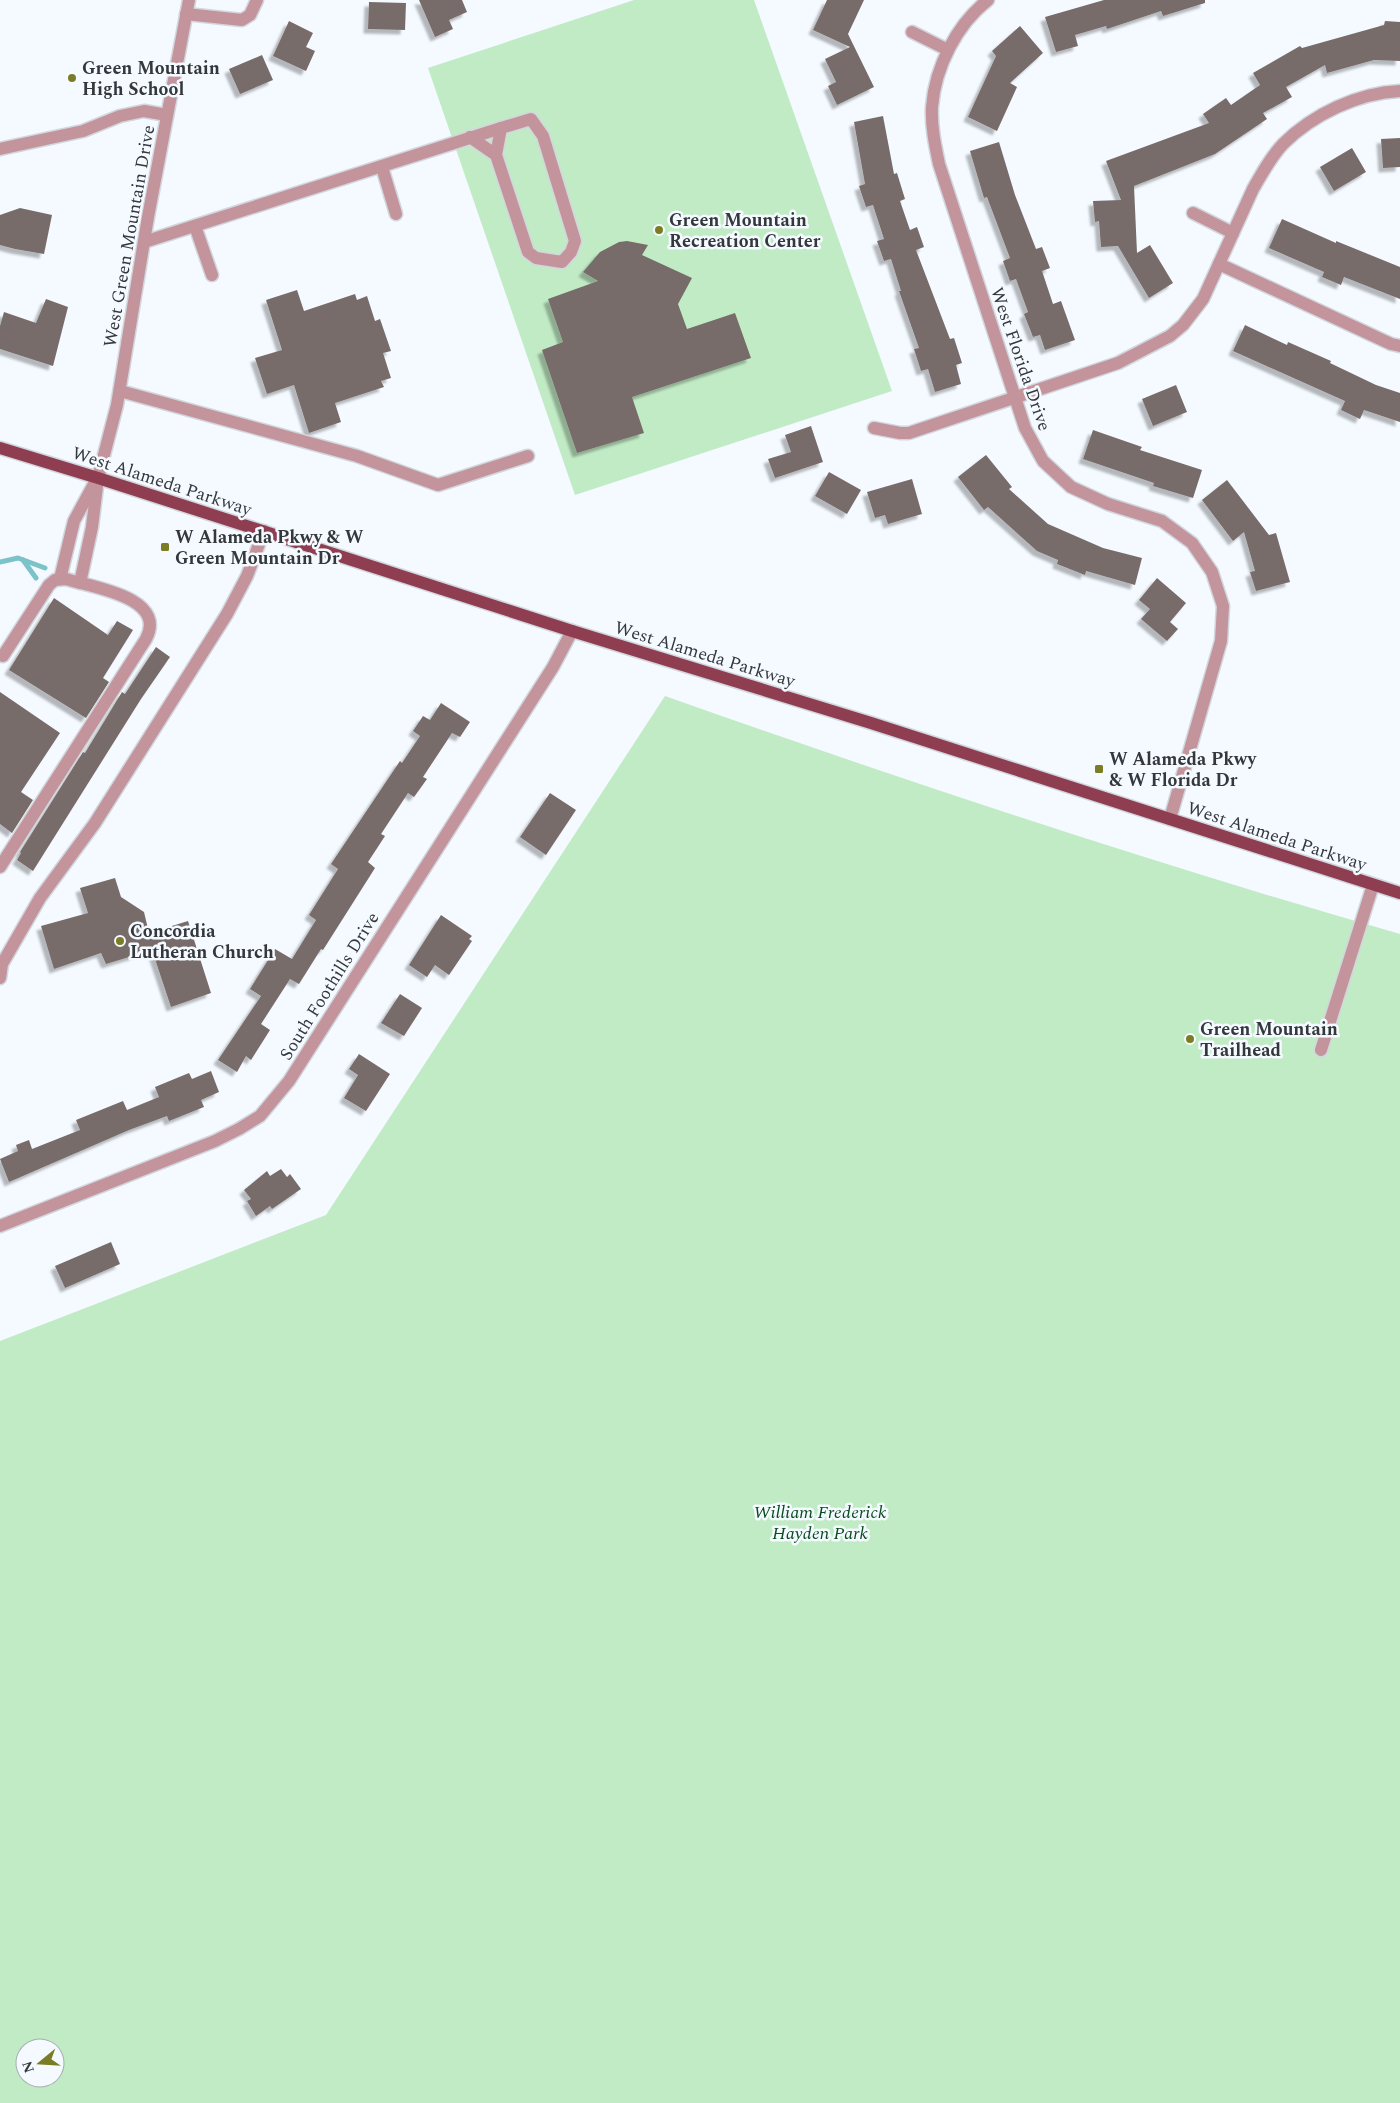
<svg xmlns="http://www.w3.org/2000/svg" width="1400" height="2103" font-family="Spectral,serif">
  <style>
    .green { fill: #c1ebc5; fill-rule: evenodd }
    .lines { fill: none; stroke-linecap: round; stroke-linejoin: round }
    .stream { stroke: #7cc3c9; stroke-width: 5 }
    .building { fill: #786c6a; filter: url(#shadow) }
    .minor-casing { stroke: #d1d7dc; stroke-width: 15 }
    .major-casing { stroke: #d1d7dc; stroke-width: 15 }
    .minor { stroke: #c4949c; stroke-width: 12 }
    .major { stroke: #8f3e51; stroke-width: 12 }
    .poi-dot { fill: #7b7d26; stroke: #f4faff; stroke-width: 2 }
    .labels { text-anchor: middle; stroke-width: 5; stroke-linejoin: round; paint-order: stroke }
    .poi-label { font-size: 18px; font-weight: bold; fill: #34383b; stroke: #f4faff; text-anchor: start }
    .street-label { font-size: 18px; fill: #34383b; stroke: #f4faff }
    .park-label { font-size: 18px; font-style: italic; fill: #084c1b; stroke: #f4faff }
  </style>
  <defs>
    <filter id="shadow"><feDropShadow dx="-4.5" dy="4.5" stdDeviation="1" flood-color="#0004"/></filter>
  </defs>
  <rect width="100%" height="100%" fill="#f4faff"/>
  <g class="green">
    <path d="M634,0h120l138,391 -317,104 -147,-427z"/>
    <path d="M665,696c243,86 487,167 735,238v1169h-1400v-762l326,-126zM25,2048h30v30h-30z"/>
  </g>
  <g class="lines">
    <g class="stream">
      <path d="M23,560l13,18"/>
      <path d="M0,562l18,-4 27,10"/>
    </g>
  </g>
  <g class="building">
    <path d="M419,0h43l5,12 -18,8 4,9 -18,8z"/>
    <path d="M827,0h37l-16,34 26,53 -37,18 -9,-19 8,-4 -11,-23 25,-12 -37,-17z"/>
    <path d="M1104,0h101v3l-42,13 -2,-5 -54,18 -1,-3 -31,9 3,11 -22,6 -11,-35z"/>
    <path d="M369,2l37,1 -1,27 -37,-1z"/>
    <path d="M289,21l24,12 -7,14 9,4 -9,20 -33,-15z"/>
    <path d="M1385,21l15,1v39l-26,-1 -47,13 -2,-8 -39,22 6,10 -29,16 4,6 -52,35 -81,32 3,67 13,-8 23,38 -24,15 -31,-52 -17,1 -2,-26 -4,1 -2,-21 28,-1 -15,-39 103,-38 -6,-9 23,-16 5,7 29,-20 -7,-12 47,-27 2,2 82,-23z"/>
    <path d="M1020,26l23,27 -33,30 7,4 -20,44 -29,-14 28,-61 -4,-5z"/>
    <path d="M262,55l11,25 -33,14 -11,-25z"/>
    <path d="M883,116l11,58 3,-1 8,26 -5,2 10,29 7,-3 7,20 -8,3 34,89 4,-1 8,25 -6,2 5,19 -26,8 -7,-23 -7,2 -7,-22 5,-1 -20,-57h2l-10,-32 -7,2 -7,-20 7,-2 -11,-34 -7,2 -7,-21 6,-2 -11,-62z"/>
    <path d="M1400,138v29l-17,1 -2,-29z"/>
    <path d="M999,142l16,53 21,54 6,-2 8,21 -8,3 11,33 8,-3 14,39 -30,10 -5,-15 -7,2 -9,-23 4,-2 -12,-33 -6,2 -7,-20 7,-3 -23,-61 -3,1 -14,-47z"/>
    <path d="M1352,148l14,24 -32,19 -14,-24z"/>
    <path d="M20,208l32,7 -8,39 -29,-5 -15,-4v-30z"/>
    <path d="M1282,219l54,24v-2l64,26v32l-56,-22 -3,8 -19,-8 2,-5 -55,-24z"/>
    <path d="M627,241l21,4 -6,10 50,23 -14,26 9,25 48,-16 16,45 -119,39 12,36 -67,20 -35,-103 21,-8 -15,-43 50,-18 -15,-9 17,-20 19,-10z"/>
    <path d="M297,290l7,21 51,-17 2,6 10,-4 8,25 5,-2 11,32 -8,2 8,25 -10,3 3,6 -49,16 6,19 -32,11 -15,-48 -27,9 -12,-36 27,-8 -16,-50z"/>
    <path d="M46,299l22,8 -15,59 -53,-17v-23l4,-14 32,11z"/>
    <path d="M1245,325l42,20 1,-3 43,19 -1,2 46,22 24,8v29l-36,-12 -4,9 -19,-9 4,-9 -112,-50z"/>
    <path d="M1176,385l11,27 -34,14 -11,-27z"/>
    <path d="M811,426l12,36 -48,16 -7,-19 23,-7 -6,-17z"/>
    <path d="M1093,430l49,17 -2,3 62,20 -9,28 -40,-12 1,-3 -71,-24z"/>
    <path d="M986,455l26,32 -3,2 39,35 55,24 39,10 -7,27 -49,-14 -1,4 -28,-11 1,-4 -21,-9 -49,-44 -4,3 -26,-33z"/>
    <path d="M829,472l32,18 -14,24 -32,-18z"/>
    <path d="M912,479l10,35 -34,10 -3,-9 -10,3 -8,-26z"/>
    <path d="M1227,480l42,55 7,-2 14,49 -34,9 -6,-19 5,-1 -11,-39 -11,9 -31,-41z"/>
    <path d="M1157,578l29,25 -16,19 8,7 -11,12 -26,-22 9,-10 -11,-9z"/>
    <path d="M54,598l54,37 9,-14 16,9 -30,48 6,4 -23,36 -77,-48z"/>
    <path d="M156,647l14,10 -29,42 -108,172 -16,-11 4,-7 -1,-1 63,-100 2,1 37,-61 3,2z"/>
    <path d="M0,692l60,41 -39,59 12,8 -21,33 -12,-9z"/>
    <path d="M441,703l29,19 -10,15 -8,-4 -29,44 4,2 -13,18 -6,-4 -27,41 4,2 -17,26 7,6 -52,82 -2,-1 -22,35 -9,-5 -29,45 9,6 -19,30 -5,-4 -9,16 -19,-12 43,-64 -11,-7 25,-40 17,10 24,-39 -7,-5 29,-46 -7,-5 69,-103 2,2 18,-27 -7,-5 10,-15 7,4z"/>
    <path d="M550,793l26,17 -30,45 -26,-18z"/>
    <path d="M115,878l6,19 23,15 5,21 39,-12 23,72 -40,14 -19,-57 -46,14 -5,-11 -47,16 -13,-43 47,-13 -8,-25z"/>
    <path d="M441,915l31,21 -3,3 3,2 -23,34 -14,-10 -8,12 -18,-12z"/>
    <path d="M400,994l22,14 -18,28 -23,-13z"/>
    <path d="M359,1054l31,20 -24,37 -22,-13 14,-23 -9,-6z"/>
    <path d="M211,1071l8,21 -18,8 3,7 -35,14 -2,-5 -38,14 -120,52 -9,-23 18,-8 -2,-6 13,-5 3,9 48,-19 -4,-10 47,-19 4,9 32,-13 -4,-10 34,-14 3,6z"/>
    <path d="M281,1169l6,8 3,-3 11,15 -29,20 -2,-3 -14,10 -9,-15 4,-2 -7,-9 23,-19 3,5z"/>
    <path d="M111,1242l9,22 -55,24 -10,-22z"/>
  </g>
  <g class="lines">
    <defs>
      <g id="minor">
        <path d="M988,0c-31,24 -53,67 -56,107 -1,19 3,38 7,57l86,264 18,33 28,26 37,17 54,17 30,22 20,29 11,34 -2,35 -51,178"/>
        <path d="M186,14l56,6 8,-5 7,-15"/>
        <path d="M912,32l36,18"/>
        <path d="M470,137l26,18 32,97 8,6 26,4 9,-10 4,-11 -32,-105 -12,-17 -30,9 -5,27"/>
        <path d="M0,149l83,-18 37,-15 24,-5 23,4"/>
        <path d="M382,167l14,47"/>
        <path d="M1193,213l40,20"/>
        <path d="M195,226l17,49"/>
        <path d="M144,242l357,-114"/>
        <path d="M1219,264l172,80 9,2"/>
        <path d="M120,391l237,65 81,29 90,-29"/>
        <path d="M874,428l26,5h9l209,-70 52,-27 13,-11 20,-26 50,-110c9,-16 18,-32 30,-45 30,-30 75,-51 117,-53"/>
        <path d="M60,579l14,-58 20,-37"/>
        <path d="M80,583l12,-56 6,-49 19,-73 31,-188 41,-217"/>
        <path d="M0,867l146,-228c22,-42 -55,-52 -80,-60l-11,1 -6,5 -46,71"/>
        <path d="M0,978l2,-14 38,-66 55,-75 132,-209 20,-38 17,-45"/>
        <path d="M1321,1050l52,-165"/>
        <path d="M0,1226l215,-85 24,-12 21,-13 29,-35 264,-414 19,-36"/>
      </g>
      <path id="major" d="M0,448l98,30 474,153 299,92 529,170"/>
    </defs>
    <use href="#minor" class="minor-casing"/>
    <use href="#major" class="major-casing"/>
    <use href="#minor" class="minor"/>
    <use href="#major" class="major"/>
  </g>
  <g class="poi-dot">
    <circle cx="72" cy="78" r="5"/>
    <circle cx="659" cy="230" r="5"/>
    <rect x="160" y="542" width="10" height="10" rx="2.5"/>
    <rect x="1094" y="764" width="10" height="10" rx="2.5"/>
    <circle cx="120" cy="941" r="5"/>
    <circle cx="1190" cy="1039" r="5"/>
  </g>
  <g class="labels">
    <g class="poi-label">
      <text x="82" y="74">Green Mountain<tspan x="82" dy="21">High School</tspan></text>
      <text x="669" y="226">Green Mountain<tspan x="669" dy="21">Recreation Center</tspan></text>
      <text x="175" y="543">W Alameda Pkwy &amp; W<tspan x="175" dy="21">Green Mountain Dr</tspan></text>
      <text x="1109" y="765">W Alameda Pkwy<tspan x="1109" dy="21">&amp; W Florida Dr</tspan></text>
      <text x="130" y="937">Concordia<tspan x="130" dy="21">Lutheran Church</tspan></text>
      <text x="1200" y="1035">Green Mountain<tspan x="1200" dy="21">Trailhead</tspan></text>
    </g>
    <g class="street-label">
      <text transform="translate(129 236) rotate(-80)" y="6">West Green Mountain Drive</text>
      <text transform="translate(1021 359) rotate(71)" y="6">West Florida Drive</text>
      <text transform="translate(162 481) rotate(18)" y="6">West Alameda Parkway</text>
      <text transform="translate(705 654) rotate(17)" y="6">West Alameda Parkway</text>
      <text transform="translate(1277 836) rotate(18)" y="6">West Alameda Parkway</text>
      <text transform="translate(329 986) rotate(-58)" y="6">South Foothills Drive</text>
    </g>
    <g class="park-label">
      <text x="820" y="1518">William Frederick<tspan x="820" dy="21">Hayden Park</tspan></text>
    </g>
  </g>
  <g transform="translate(40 2063) rotate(252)"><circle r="24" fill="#f4faff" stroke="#a7acb1"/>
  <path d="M0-4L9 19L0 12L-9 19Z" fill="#7b7d26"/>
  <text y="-8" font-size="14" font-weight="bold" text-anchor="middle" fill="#34383b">N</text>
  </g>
</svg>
